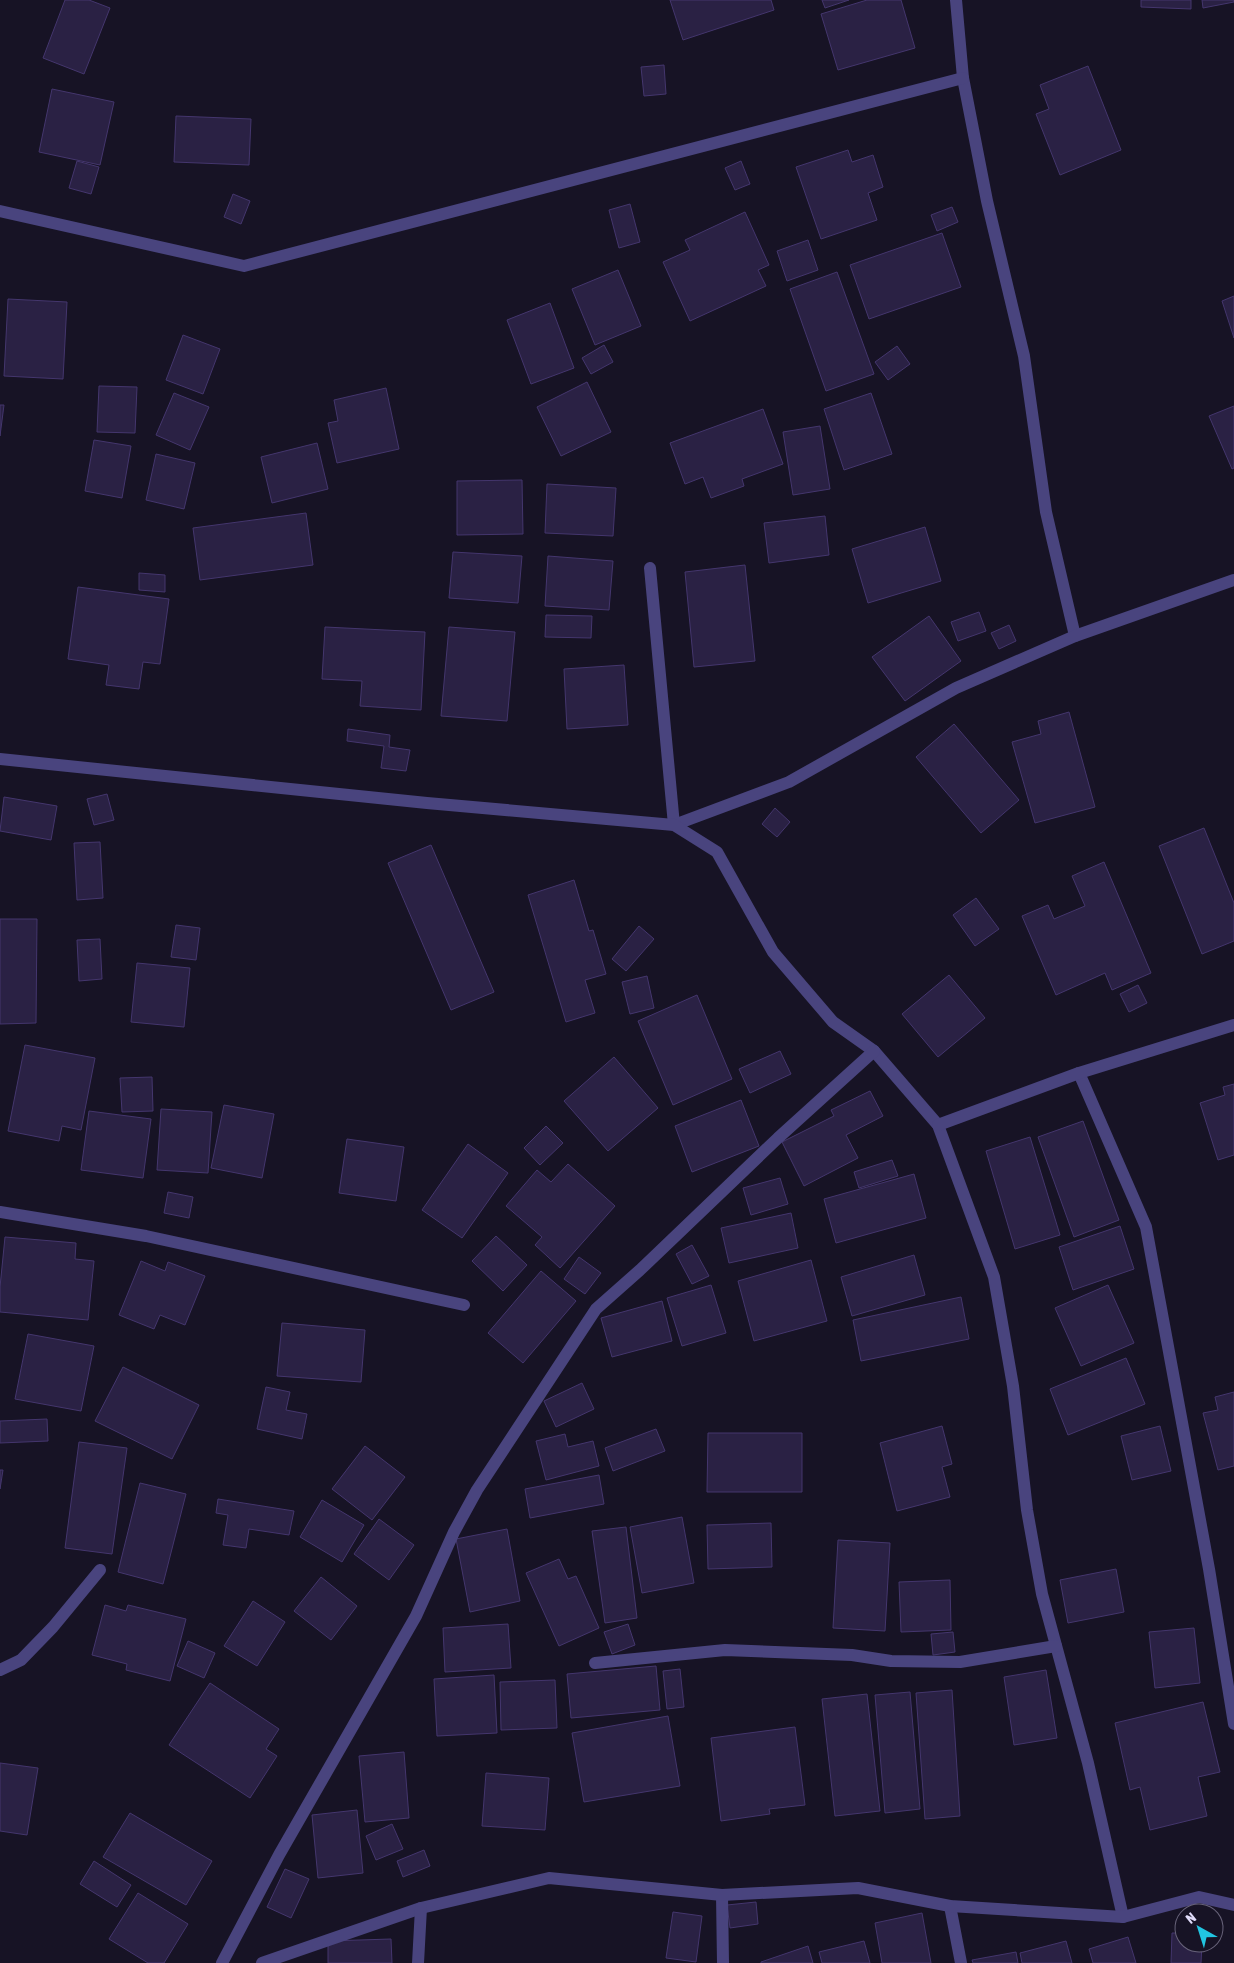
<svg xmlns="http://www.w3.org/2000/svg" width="1234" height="1963" font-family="'Asap Condensed',sans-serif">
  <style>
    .building { fill: #2a2144; stroke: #44366d }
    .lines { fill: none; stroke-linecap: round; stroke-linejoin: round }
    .minor { stroke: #49447e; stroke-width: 12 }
  </style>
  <rect width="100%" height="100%" fill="#171325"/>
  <g class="building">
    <path d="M65,0h24l21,8 -26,66 -41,-16z"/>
    <path d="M670,0h101l3,10 -91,30z"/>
    <path d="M822,0h27l-24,8z"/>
    <path d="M867,0h34l14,48 -77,22 -17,-56z"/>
    <path d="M1141,0h50v9l-50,-2z"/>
    <path d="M1202,0h32v2l-31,6z"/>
    <path d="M664,65l2,29 -22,2 -3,-29z"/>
    <path d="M1088,66l33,84 -61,25 -24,-61 13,-5 -9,-24z"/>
    <path d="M52,89l62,13 -14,63 -61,-13z"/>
    <path d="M176,116l75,3 -2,46 -75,-3z"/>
    <path d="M848,150l4,12 21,-7 10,32 -15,6 9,27 -56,19 -25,-72z"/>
    <path d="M77,161l22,6 -8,27 -22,-6z"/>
    <path d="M741,161l9,23 -15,6 -10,-22z"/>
    <path d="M233,194l17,7 -9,23 -17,-7z"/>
    <path d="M630,204l10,38 -21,6 -10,-38z"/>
    <path d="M952,207l6,15 -21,9 -6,-16z"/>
    <path d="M745,212l24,53 -11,5 8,16 -76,35 -27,-59 27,-12 -5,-10z"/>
    <path d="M942,233l19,54 -92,32 -19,-54z"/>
    <path d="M808,240l10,30 -31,11 -10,-30z"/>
    <path d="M618,270l23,56 -46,19 -23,-56z"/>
    <path d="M837,272l37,102 -48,17 -36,-102z"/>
    <path d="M1234,296v42l-12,-37z"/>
    <path d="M8,299l59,3 -4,77 -59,-3z"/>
    <path d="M550,303l24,65 -43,16 -24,-64z"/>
    <path d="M183,335l37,14 -17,45 -37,-14z"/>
    <path d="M604,345l9,17 -22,12 -9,-16z"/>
    <path d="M897,346l13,18 -22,16 -13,-18z"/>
    <path d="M587,382l24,50 -50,24 -24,-49z"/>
    <path d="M99,386l38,1 -2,46 -38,-1z"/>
    <path d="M386,388l13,61 -62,14 -9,-40 10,-2 -4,-21z"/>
    <path d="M174,393l35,14 -19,43 -34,-15z"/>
    <path d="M871,393l21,61 -48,16 -20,-61z"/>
    <path d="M0,405h4l-4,31z"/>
    <path d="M1234,406v62l-2,1 -23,-53z"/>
    <path d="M763,409l20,55 -41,15 2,7 -33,12 -8,-21 -18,7 -15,-41z"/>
    <path d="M820,426l10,63 -37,6 -10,-63z"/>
    <path d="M94,440l37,6 -9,52 -37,-7z"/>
    <path d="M317,443l11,46 -56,14 -11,-46z"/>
    <path d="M156,454l39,9 -11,46 -38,-9z"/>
    <path d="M522,480l1,54 -66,1v-54z"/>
    <path d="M547,484l69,4 -3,48 -68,-3z"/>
    <path d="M306,513l7,52 -113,15 -7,-52z"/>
    <path d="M825,516l4,39 -60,8 -5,-40z"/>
    <path d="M925,527l16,54 -73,22 -16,-54z"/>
    <path d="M453,552l69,4 -4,47 -69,-5z"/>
    <path d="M548,556l65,5 -4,49 -64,-4z"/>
    <path d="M745,565l10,96 -61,6 -9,-95z"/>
    <path d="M139,573l26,2v17l-26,-2z"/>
    <path d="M78,587l91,12 -9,65 -17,-2 -4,27 -33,-4 3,-20 -41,-6z"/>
    <path d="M979,612l7,19 -28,10 -7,-19z"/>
    <path d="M546,615l46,1 -1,22 -46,-1z"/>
    <path d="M929,616l32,45 -56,40 -33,-44z"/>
    <path d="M1009,625l7,16 -17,8 -8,-16z"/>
    <path d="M325,627l100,5 -4,78 -61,-4 2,-25 -40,-2z"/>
    <path d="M449,627l66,5 -8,89 -66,-5z"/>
    <path d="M624,665l4,60 -61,4 -3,-60z"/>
    <path d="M1069,712l26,95 -60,16 -23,-81 29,-8 -3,-13z"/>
    <path d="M954,724l65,76 -38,33 -65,-76z"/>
    <path d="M348,729l42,6 -1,12 21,3 -4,21 -25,-3 3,-22 -37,-5z"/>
    <path d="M107,794l7,26 -20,5 -7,-26z"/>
    <path d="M4,797l53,9 -6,34 -51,-9z"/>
    <path d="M775,808l15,14 -13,15 -15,-13z"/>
    <path d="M1204,828l30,75v38l-32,13 -43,-108z"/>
    <path d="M100,842l3,56 -26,2 -3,-57z"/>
    <path d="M431,845l63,147 -43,18 -63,-147z"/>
    <path d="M1104,862l47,111 -39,17 -7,-17 -49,22 -34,-79 26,-11 6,14 31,-13 -13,-30z"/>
    <path d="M574,880l15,51 4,-1 13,44 -21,6 10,33 -29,9 -38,-127z"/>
    <path d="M976,898l23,31 -24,17 -22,-31z"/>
    <path d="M0,919h37l-1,104 -36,1z"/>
    <path d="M176,925l24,3 -4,32 -25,-3z"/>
    <path d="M639,926l15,13 -28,32 -14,-12z"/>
    <path d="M100,939l2,40 -23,2 -2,-41z"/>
    <path d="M137,963l53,5 -6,59 -53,-5z"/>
    <path d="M949,975l36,43 -47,39 -36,-43z"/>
    <path d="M647,976l7,32 -24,6 -8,-32z"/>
    <path d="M1138,985l9,18 -18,9 -9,-18z"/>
    <path d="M697,995l35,84 -59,26 -35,-84z"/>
    <path d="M25,1045l70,13 -14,72 -19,-4 -3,15 -51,-10z"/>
    <path d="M780,1051l11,23 -41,19 -11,-24z"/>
    <path d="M614,1057l44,51 -50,43 -44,-50z"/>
    <path d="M152,1077l1,34 -31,1 -2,-34z"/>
    <path d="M1234,1084v71l-16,5 -18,-57 25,-8 -2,-8z"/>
    <path d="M870,1091l13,25 -37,19 12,23 -54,28 -22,-44 52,-26 -3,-6z"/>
    <path d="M741,1100l18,46 -67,26 -17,-46z"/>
    <path d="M224,1105l50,9 -12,64 -51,-10z"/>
    <path d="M161,1109l51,3 -4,61 -51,-3z"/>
    <path d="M89,1111l62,8 -8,59 -62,-8z"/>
    <path d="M1083,1121l36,99 -45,17 -36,-100z"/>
    <path d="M546,1126l17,17 -23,22 -16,-17z"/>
    <path d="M1030,1137l30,98 -45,14 -29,-98z"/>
    <path d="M347,1139l57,8 -8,54 -57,-8z"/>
    <path d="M468,1144l40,29 -46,65 -40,-28z"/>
    <path d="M892,1160l6,16 -39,12 -5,-16z"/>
    <path d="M568,1164l47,42 -55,62 -25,-23 7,-8 -36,-31 31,-36 14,12z"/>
    <path d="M914,1174l12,44 -90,25 -12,-44z"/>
    <path d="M780,1178l8,26 -37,11 -8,-27z"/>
    <path d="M168,1192l25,5 -4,21 -25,-5z"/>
    <path d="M791,1213l7,35 -69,15 -8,-35z"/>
    <path d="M1120,1226l14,43 -61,21 -14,-43z"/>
    <path d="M496,1236l31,29 -24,26 -31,-30z"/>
    <path d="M5,1237l71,6 -1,16 19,2 -6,59 -88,-8v-25z"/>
    <path d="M692,1245l17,31 -17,8 -16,-30z"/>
    <path d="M914,1255l11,40 -73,21 -11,-39z"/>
    <path d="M579,1257l22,16 -16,21 -21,-15z"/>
    <path d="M811,1260l16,61 -73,20 -16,-60z"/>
    <path d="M141,1261l24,10 3,-9 37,14 -20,49 -25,-10 -6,14 -35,-14z"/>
    <path d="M541,1271l35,30 -53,62 -35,-30z"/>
    <path d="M711,1285l15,48 -44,13 -15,-48z"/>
    <path d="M1108,1285l26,58 -53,23 -26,-58z"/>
    <path d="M961,1297l8,42 -108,22 -8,-41z"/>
    <path d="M662,1301l10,40 -60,16 -11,-39z"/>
    <path d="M282,1323l83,7 -4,52 -84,-6z"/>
    <path d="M28,1334l66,12 -13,65 -66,-12z"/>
    <path d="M1126,1358l19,46 -77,31 -18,-46z"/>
    <path d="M123,1367l76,38 -27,54 -77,-38z"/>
    <path d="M582,1383l12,26 -38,18 -12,-26z"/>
    <path d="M266,1387l24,5 -4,18 21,4 -5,25 -45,-10z"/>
    <path d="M1234,1392v74l-16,4 -15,-57 15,-3 -3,-13z"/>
    <path d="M47,1419l1,22 -48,2v-22z"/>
    <path d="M942,1426l10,38 -10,3 8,30 -53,14 -17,-68z"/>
    <path d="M1160,1426l11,45 -39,9 -11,-44z"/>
    <path d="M656,1429l9,22 -52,20 -8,-23z"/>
    <path d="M708,1433h94v59h-95z"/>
    <path d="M565,1434l3,13 25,-6 6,25 -53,14 -10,-39z"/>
    <path d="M79,1442l48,6 -15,106 -47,-6z"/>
    <path d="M365,1446l40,31 -33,43 -40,-31z"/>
    <path d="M0,1470h3l-3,19z"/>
    <path d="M599,1475l5,29 -74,14 -5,-29z"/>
    <path d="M140,1483l46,11 -23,90 -45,-12z"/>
    <path d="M218,1499l76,12 -5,24 -40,-6 -3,19 -23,-3 5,-30 -12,-2z"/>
    <path d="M322,1500l42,25 -22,37 -42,-25z"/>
    <path d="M682,1517l12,66 -52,10 -12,-66z"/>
    <path d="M379,1519l35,26 -25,35 -35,-26z"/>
    <path d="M771,1523l1,44 -64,2 -1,-44z"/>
    <path d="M626,1527l11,91 -32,5 -13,-92z"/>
    <path d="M507,1529l13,72 -50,11 -14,-73z"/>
    <path d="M838,1540l52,3 -5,88 -52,-3z"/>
    <path d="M559,1559l9,20 8,-3 23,52 -40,18 -33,-73z"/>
    <path d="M1116,1569l8,43 -56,11 -8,-43z"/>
    <path d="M321,1577l36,29 -26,34 -37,-29z"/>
    <path d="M950,1580l1,50 -50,2 -2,-50z"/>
    <path d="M253,1601l32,21 -28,44 -33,-20z"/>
    <path d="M105,1605l21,6 2,-6 58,14 -16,62 -44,-11 1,-6 -35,-9z"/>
    <path d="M508,1624l3,44 -66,4 -2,-44z"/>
    <path d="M628,1624l7,21 -23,9 -8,-22z"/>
    <path d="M1194,1628l6,55 -45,5 -6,-56z"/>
    <path d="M953,1632l2,20 -22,3 -2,-21z"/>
    <path d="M188,1641l27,12 -11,25 -27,-12z"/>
    <path d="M656,1666l4,44 -89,8 -4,-44z"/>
    <path d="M680,1669l4,38 -17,2 -4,-38z"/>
    <path d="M1046,1670l11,68 -43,7 -10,-68z"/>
    <path d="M494,1675l3,58 -60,3 -3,-57z"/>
    <path d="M555,1680l2,48 -56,2 -1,-48z"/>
    <path d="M210,1683l69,46 -13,20 11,7 -27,42 -81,-53z"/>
    <path d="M952,1690l8,126 -35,3 -9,-126z"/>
    <path d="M910,1692l10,117 -35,4 -10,-118z"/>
    <path d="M867,1694l13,117 -45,5 -13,-117z"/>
    <path d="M1203,1702l17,70 -22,5 9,39 -57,14 -10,-43 -10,3 -15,-67z"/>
    <path d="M668,1716l12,70 -96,16 -12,-69z"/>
    <path d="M795,1727l10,78 -36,4 1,5 -49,7 -10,-83z"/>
    <path d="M404,1752l5,66 -44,4 -6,-66z"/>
    <path d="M0,1763l38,5 -11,67 -27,-4z"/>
    <path d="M486,1773l63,5 -4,52 -63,-4z"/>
    <path d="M357,1810l6,63 -45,5 -6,-63z"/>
    <path d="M130,1813l82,48 -26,44 -83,-48z"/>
    <path d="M392,1824l11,25 -27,11 -10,-24z"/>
    <path d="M424,1850l6,16 -27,11 -6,-16z"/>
    <path d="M94,1861l37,24 -14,22 -37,-23z"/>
    <path d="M285,1869l24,10 -18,39 -24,-11z"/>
    <path d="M138,1893l50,31 -24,39h-16l-39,-24z"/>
    <path d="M756,1902l2,22 -28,4 -3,-23z"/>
    <path d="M673,1912l29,4 -6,46 -30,-4z"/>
    <path d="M922,1913l9,50h-49l-7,-40z"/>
    <path d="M1172,1933h12v10h18l-1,20h-30z"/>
    <path d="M1128,1937l8,26h-43l-4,-14z"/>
    <path d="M391,1939l1,24h-64v-22z"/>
    <path d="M864,1941l6,22h-48l-3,-11z"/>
    <path d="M1066,1941l6,22h-50l-2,-10z"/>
    <path d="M808,1946l5,17h-52v-1z"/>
    <path d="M1016,1952l2,11h-45l-1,-3z"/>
  </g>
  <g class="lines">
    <g class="minor">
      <path d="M956,0l7,78 24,123 37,155 22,156 29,124"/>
      <path d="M0,211l244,55 719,-188"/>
      <path d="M650,568l24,257 115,-43 167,-94 119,-52 159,-56"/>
      <path d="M0,759l427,44 247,22 43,27 56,100 60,70 41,29 64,74 56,152 19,109 14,124 15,84 46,169 35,154"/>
      <path d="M1079,1073l67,154 63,342 25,155"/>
      <path d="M938,1125l141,-52 155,-48"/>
      <path d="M0,1212l146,24 318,69"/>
      <path d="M595,1663l130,-13 127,5 39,6 69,1 96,-16"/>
      <path d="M0,1670l21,-10 32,-33 47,-57"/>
      <path d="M722,1895l1,68"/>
      <path d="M950,1906l11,57"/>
      <path d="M222,1963l57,-108 137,-239 38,-84 23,-42 119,-181 44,-39 138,-132 96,-87"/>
      <path d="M262,1963l159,-55 128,-30 173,17 136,-7 92,18 173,11 76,-20 35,8"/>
      <path d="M418,1963l3,-55"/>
    </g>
  </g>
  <g transform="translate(1199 1928) rotate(321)"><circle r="24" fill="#171325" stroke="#68637a"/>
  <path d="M0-4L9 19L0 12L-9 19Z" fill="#21c5e1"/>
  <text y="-8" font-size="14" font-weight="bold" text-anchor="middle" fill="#e1dcfa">N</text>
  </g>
</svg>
